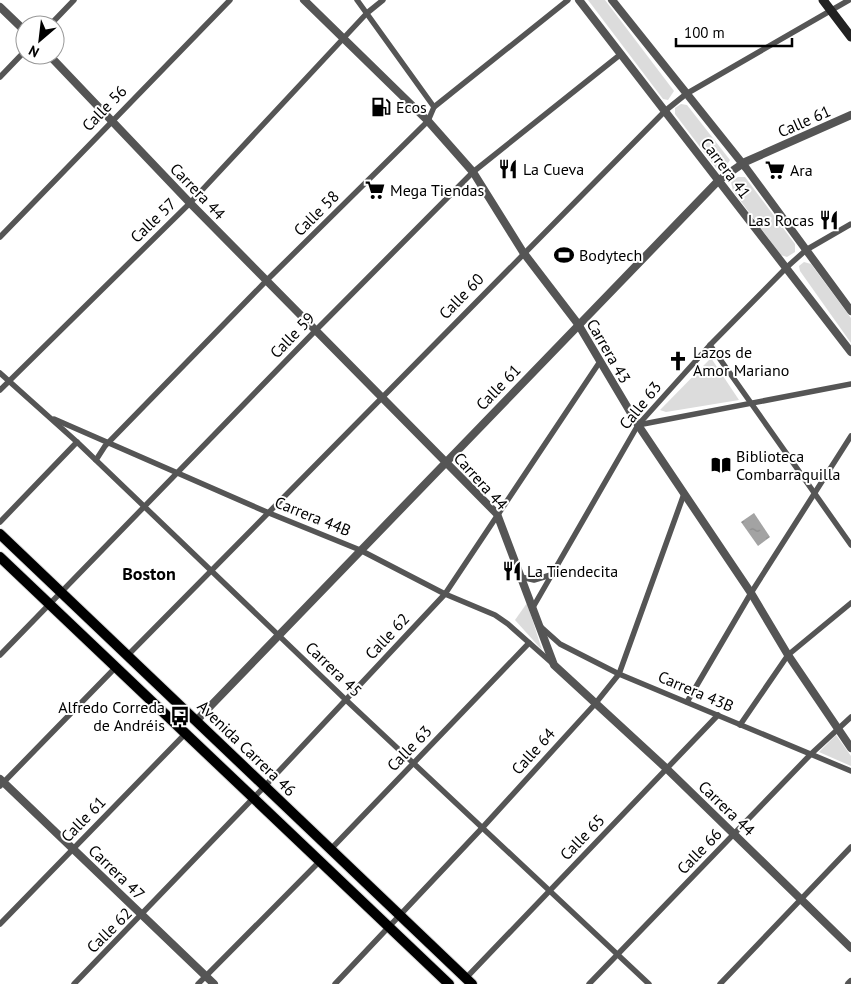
<svg xmlns="http://www.w3.org/2000/svg" width="851" height="984" font-family="'PT Sans',sans-serif">
  <style>
    .green { fill: #dcdcdc }
    .water { fill: url(#water-ripples) }
    .lines { fill: none; stroke-linecap: round; stroke-linejoin: round }
    .primary-casing { stroke: #dbdbdb; stroke-width: 12 }
    .minor { stroke: #555; stroke-width: 5.5 }
    .tertiary { stroke: #555; stroke-width: 8 }
    .secondary { stroke: #222; stroke-width: 9 }
    .primary { stroke: #000; stroke-width: 10 }
    .labels { text-anchor: middle; stroke-width: 4; stroke-linejoin: round; paint-order: stroke }
    .poi-label { font-size: 16px; fill: #000; stroke: #fff; text-anchor: start }
    .street-label { font-size: 16px; fill: #000; stroke: #fff }
    .neighbourhood-label { font-size: 18px; font-weight: bold; fill: #000; stroke: #fff }
  </style>
  <defs>
    <pattern id="water-ripples" width="26" height="14" patternUnits="userSpaceOnUse" patternTransform="scale(1.25)"><rect width="26" height="14" fill="#a3a3a3"/><path d="M2 4q2-2 4 0t4 0M15 11q2-2 4 0t4 0" fill="none" stroke="#8b8b8b"/></pattern>
  </defs>
  <rect width="100%" height="100%" fill="#fff"/>
  <g class="green">
    <path d="M588,0h17l69,91 -6,9 -5,-1z"/>
    <path d="M681,104l6,1 43,55c-3,5 -7,9 -14,8l-41,-54v-6z"/>
    <path d="M738,177h7l50,67v8l-8,5 -6,-2 -48,-64 -2,-9z"/>
    <path d="M804,262l7,2 40,54v25l-51,-72 -1,-5z"/>
    <path d="M711,358l28,42 -73,12 -6,-2z"/>
    <path d="M527,603l15,47 -27,-30z"/>
    <path d="M836,735l15,21v10l-32,-14z"/>
  </g>
  <path class="water" d="M754,513l16,24 -12,9 -17,-24z"/>
  <g class="lines">
    <defs>
      <g id="primary">
        <path d="M0,534l472,450"/>
        <path d="M0,557l449,427"/>
      </g>
    </defs>
    <use href="#primary" class="primary-casing"/>
    <g class="minor">
      <path d="M357,0l77,107"/>
      <path d="M50,25l24,-25"/>
      <path d="M0,77l25,-26"/>
      <path d="M0,237l230,-237"/>
      <path d="M710,345l141,200"/>
      <path d="M0,373l77,69 269,258 303,284"/>
      <path d="M0,390l190,-187 177,-190 16,-13"/>
      <path d="M54,419l215,94 91,37 85,44 50,21 13,9 44,39"/>
      <path d="M638,425l213,-41"/>
      <path d="M96,460l9,-14 162,-166 161,-159 6,-14 134,-107"/>
      <path d="M0,522l77,-80"/>
      <path d="M521,577l13,3 20,-6"/>
      <path d="M532,609l106,-184 72,-80 77,-78 19,-17 45,-26"/>
      <path d="M541,627l19,17 59,30 232,97"/>
      <path d="M0,655l316,-325 157,-158 148,-118"/>
      <path d="M128,655l537,-544 21,-17 163,-94"/>
      <path d="M687,702l64,-109 100,-157"/>
      <path d="M740,725l48,-70 63,-52"/>
      <path d="M0,786l116,-119"/>
      <path d="M330,850l199,-207"/>
      <path d="M0,924l186,-191"/>
      <path d="M466,978l252,-263"/>
      <path d="M74,984l191,-198 180,-192 154,-231"/>
      <path d="M198,984l121,-122"/>
      <path d="M335,984l148,-157 112,-123 24,-30 65,-180"/>
      <path d="M589,984l222,-230 40,-37"/>
      <path d="M720,984l131,-137"/>
    </g>
    <g class="tertiary">
      <path d="M304,0l124,121 45,51 50,80 55,72 60,101 113,168 37,62 63,93"/>
      <path d="M579,0l272,352"/>
      <path d="M612,0l134,168 105,143"/>
      <path d="M0,7l25,24"/>
      <path d="M49,55l141,148 307,311 57,151 113,104 184,179"/>
      <path d="M196,721l523,-541 26,-18 106,-47"/>
      <path d="M0,779l214,205"/>
      <path d="M849,984l2,-2"/>
    </g>
    <path class="secondary" d="M823,0l28,37"/>
    <use href="#primary" class="primary"/>
  </g>
  <defs>
    <symbol id="fuel-bare" viewBox="-9 -9 18 18"><path d="M-5.5-6h7V0h2V4h1.3V-2.5L3-4.5l.8-.8L6-3V5H2.5V1h-1V6h-7ZM-4.2-4.7v3.2H.2V-4.7Z" fill="#000" stroke="#fff" stroke-width="2.5" paint-order="stroke"/></symbol>
    <symbol id="restaurant-bare" viewBox="-9 -9 18 18"><path d="M-5-6h1v4h1v-4h1v4h1v-4h1v5L-1.5 .5V6h-2V.5L-5-1ZM5-6V6H3V1.5H1.5Q1.5-4 5-6Z" fill="#000" stroke="#fff" stroke-width="2.5" paint-order="stroke"/></symbol>
    <symbol id="supermarket-bare" viewBox="-9 -9 18 18"><path d="M-6-5.5h2.5l.6 2H6L4.5 2H-2.5L-4.4-4H-6ZM-1.5 3.2a1.3 1.3 0 1 0 .1 0ZM3 3.2a1.3 1.3 0 1 0 .1 0Z" fill="#000" stroke="#fff" stroke-width="2.5" paint-order="stroke"/></symbol>
    <symbol id="stadium-bare" viewBox="-9 -9 18 18"><path d="M0-5a6.5 5 0 1 0 0 10a6.5 5 0 1 0 0-10ZM-3.5-1.8h7v3.6h-7Z" fill="#000" stroke="#fff" stroke-width="2.5" paint-order="stroke"/></symbol>
    <symbol id="church-bare" viewBox="-9 -9 18 18"><path d="M-1.2-6h2.4v3.5h3.3v2.4h-3.3V6h-2.4V-.1h-3.3v-2.4h3.3Z" fill="#000" stroke="#fff" stroke-width="2.5" paint-order="stroke"/></symbol>
    <symbol id="library-bare" viewBox="-9 -9 18 18"><path d="M-6-4Q-3-5.5-.7-3.5V5Q-3 3-6 4ZM6-4Q3-5.5 .7-3.5V5Q3 3 6 4Z" fill="#000" stroke="#fff" stroke-width="2.5" paint-order="stroke"/></symbol>
    <symbol id="bus-bare" viewBox="-9 -9 18 18"><path d="M-5-6H5V4H4V6H2V4H-2V6H-4V4H-5ZM-3.5-4V0h7V-4ZM-3.5 1.2v1.5H-2V1.2ZM2 1.2v1.5H3.5V1.2Z" fill="#000" stroke="#fff" stroke-width="2.5" paint-order="stroke"/></symbol>
  </defs>
  <g fill-rule="evenodd">
    <use href="#fuel-bare" x="367" y="93" width="28" height="28"/>
    <use href="#restaurant-bare" x="494" y="155" width="28" height="28"/>
    <use href="#supermarket-bare" x="761" y="156" width="28" height="28"/>
    <use href="#supermarket-bare" x="361" y="176" width="28" height="28"/>
    <use href="#restaurant-bare" x="815" y="206" width="28" height="28"/>
    <use href="#stadium-bare" x="550" y="241" width="28" height="28"/>
    <use href="#church-bare" x="664" y="347" width="28" height="28"/>
    <use href="#library-bare" x="707" y="451" width="28" height="28"/>
    <use href="#restaurant-bare" x="498" y="557" width="28" height="28"/>
    <use href="#bus-bare" x="166" y="702" width="28" height="28"/>
  </g>
  <g class="labels">
    <g class="poi-label">
      <text x="396" y="113">Ecos</text>
      <text x="523" y="175">La Cueva</text>
      <text x="790" y="176">Ara</text>
      <text x="390" y="196">Mega Tiendas</text>
      <text x="814" y="226" text-anchor="end">Las Rocas</text>
      <text x="579" y="261">Bodytech</text>
      <text x="693" y="358">Lazos de<tspan x="693" dy="18">Amor Mariano</tspan></text>
      <text x="736" y="462">Biblioteca<tspan x="736" dy="18">Combarraquilla</tspan></text>
      <text x="527" y="577">La Tiendecita</text>
      <text x="165" y="713" text-anchor="end">Alfredo Correda<tspan x="165" dy="18">de Andréis</tspan></text>
    </g>
    <g class="street-label">
      <text transform="translate(104 108) rotate(-46)" y="6">Calle 56</text>
      <text transform="translate(804 121) rotate(-24)" y="6">Calle 61</text>
      <text transform="translate(726 168) rotate(53)" y="6">Carrera 41</text>
      <text transform="translate(198 191) rotate(46)" y="6">Carrera 44</text>
      <text transform="translate(316 213) rotate(-45)" y="6">Calle 58</text>
      <text transform="translate(153 220) rotate(-44)" y="6">Calle 57</text>
      <text transform="translate(461 296) rotate(-46)" y="6">Calle 60</text>
      <text transform="translate(292 335) rotate(-46)" y="6">Calle 59</text>
      <text transform="translate(609 351) rotate(60)" y="6">Carrera 43</text>
      <text transform="translate(498 387) rotate(-46)" y="6">Calle 61</text>
      <text transform="translate(640 405) rotate(-51)" y="6">Calle 63</text>
      <text transform="translate(481 481) rotate(48)" y="6">Carrera 44</text>
      <text transform="translate(313 516) rotate(22)" y="6">Carrera 44B</text>
      <text transform="translate(387 636) rotate(-47)" y="6">Calle 62</text>
      <text transform="translate(334 669) rotate(44)" y="6">Carrera 45</text>
      <text transform="translate(696 691) rotate(23)" y="6">Carrera 43B</text>
      <text transform="translate(247 748) rotate(44)" y="6">Avenida Carrera 46</text>
      <text transform="translate(409 748) rotate(-46)" y="6">Calle 63</text>
      <text transform="translate(533 751) rotate(-48)" y="6">Calle 64</text>
      <text transform="translate(727 808) rotate(44)" y="6">Carrera 44</text>
      <text transform="translate(83 819) rotate(-46)" y="6">Calle 61</text>
      <text transform="translate(582 837) rotate(-46)" y="6">Calle 65</text>
      <text transform="translate(699 851) rotate(-46)" y="6">Calle 66</text>
      <text transform="translate(117 872) rotate(44)" y="6">Carrera 47</text>
      <text transform="translate(109 930) rotate(-45)" y="6">Calle 62</text>
    </g>
    <g class="neighbourhood-label">
      <text x="149" y="580">Boston</text>
    </g>
  </g>
  <g transform="translate(40 40) rotate(208)"><circle r="24" fill="#ffffff" stroke="#999999"/>
  <path d="M0-4L9 19L0 12L-9 19Z" fill="#000000"/>
  <text y="-8" font-size="14" font-weight="bold" text-anchor="middle" fill="#000000">N</text>
  </g>
  <path d="M676 38v8h116v-8" fill="none" stroke="#000000" stroke-width="2.5"/>
  <text x="684" y="38" font-size="15" fill="#000000" stroke="#ffffff" stroke-width="4" paint-order="stroke">100 m</text>
</svg>
